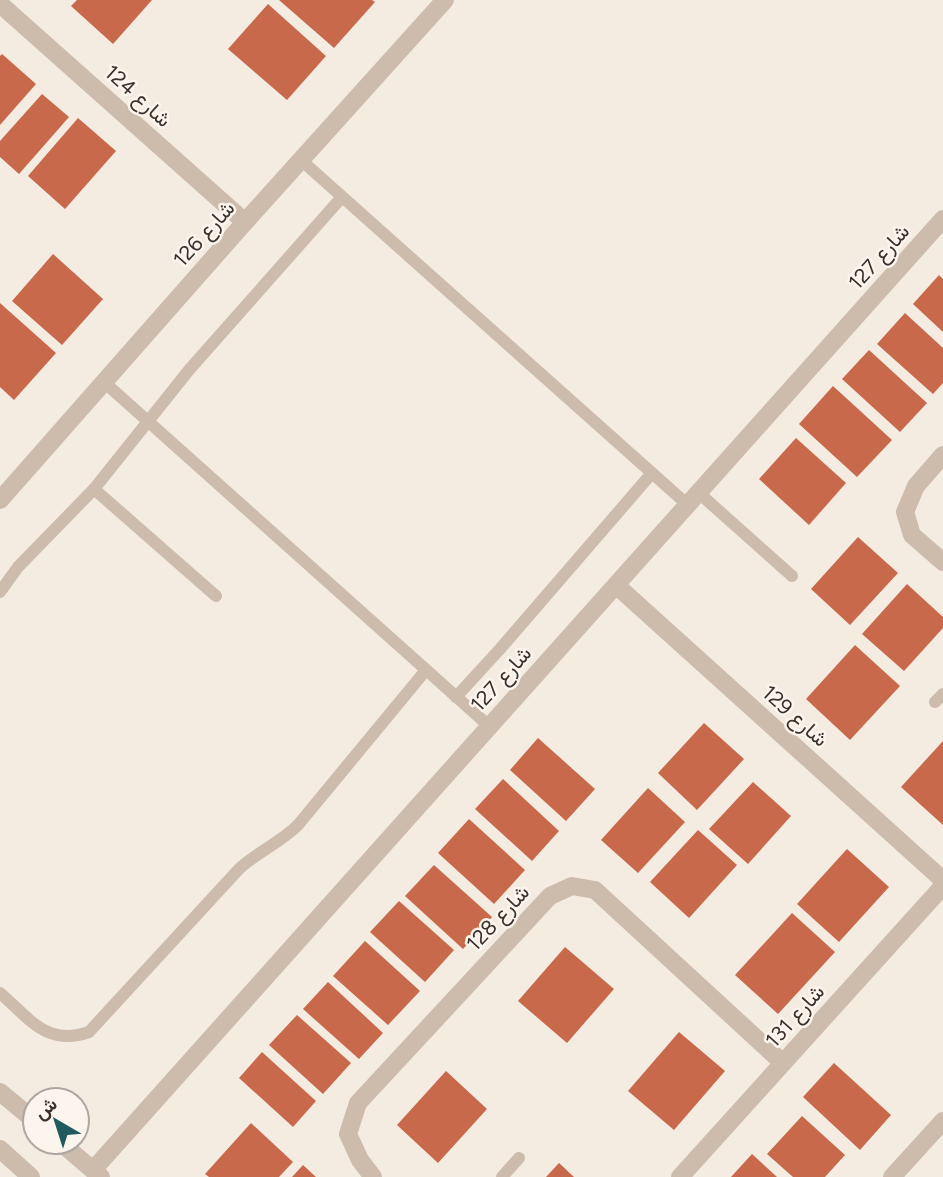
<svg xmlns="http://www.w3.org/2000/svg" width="943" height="1177" font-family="Figtree,Vazirmatn,sans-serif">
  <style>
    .building { fill: #c8694b }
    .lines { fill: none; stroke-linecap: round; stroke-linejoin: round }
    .service { stroke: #cdbbac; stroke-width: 12 }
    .minor { stroke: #cdbbac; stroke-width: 18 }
    .tertiary { stroke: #cdbbac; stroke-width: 18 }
    .labels { text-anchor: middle; stroke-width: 5; stroke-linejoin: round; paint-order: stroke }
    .street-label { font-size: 21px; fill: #3b302b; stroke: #fbf5ee }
  </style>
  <rect width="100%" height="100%" fill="#f4ebe1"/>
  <g class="building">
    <path d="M77,0h75l-39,44 -42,-38z"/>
    <path d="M279,0h93l3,2 -41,46z"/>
    <path d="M268,4l58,52 -39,44 -59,-51z"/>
    <path d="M2,54l34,30 -36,41v-69z"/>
    <path d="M42,94l27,23 -50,57 -19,-17v-16z"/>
    <path d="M78,118l38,33 -51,58 -37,-33z"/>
    <path d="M53,254l50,45 -41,46 -50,-44z"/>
    <path d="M939,275l4,4v53l-30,-28z"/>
    <path d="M0,303l56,50 -42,47 -14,-13z"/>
    <path d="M905,313l38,35v35l-10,11 -56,-50z"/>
    <path d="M869,350l58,53 -27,29 -58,-53z"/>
    <path d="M833,386l59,54 -35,37 -58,-53z"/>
    <path d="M796,438l50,45 -37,42 -50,-46z"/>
    <path d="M858,537l40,36 -48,52 -39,-36z"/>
    <path d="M907,584l36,33v11l-39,43 -42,-37z"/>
    <path d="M855,645l45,41 -50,54 -44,-41z"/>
    <path d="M704,723l40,36 -47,51 -39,-37z"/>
    <path d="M538,738l57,51 -29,32 -56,-51z"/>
    <path d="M943,741v84l-42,-38z"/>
    <path d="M503,779l56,52 -27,30 -57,-52z"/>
    <path d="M753,782l38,34 -43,48 -39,-35z"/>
    <path d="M648,788l37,34 -47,51 -37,-33z"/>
    <path d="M469,819l56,51 -31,34 -56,-51z"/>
    <path d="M698,830l39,35 -48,53 -39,-36z"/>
    <path d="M847,849l42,38 -50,55 -42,-38z"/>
    <path d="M434,865l58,52 -29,32 -58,-53z"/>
    <path d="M399,901l55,49 -29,32 -55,-50z"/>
    <path d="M792,913l43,39 -57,62 -43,-39z"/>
    <path d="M365,941l55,50 -32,34 -55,-49z"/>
    <path d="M565,947l49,42 -47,54 -49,-42z"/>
    <path d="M328,982l55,51 -24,26 -56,-50z"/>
    <path d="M297,1015l54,48 -28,31 -54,-49z"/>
    <path d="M679,1032l46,39 -51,59 -46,-39z"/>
    <path d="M262,1052l54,49 -23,26 -54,-49z"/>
    <path d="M834,1063l57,52 -31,35 -57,-53z"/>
    <path d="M446,1071l41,38 -49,54 -41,-38z"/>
    <path d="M802,1116l43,39 -20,22h-32l-26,-23z"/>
    <path d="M251,1123l42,39 -14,15h-70l-4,-3z"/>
    <path d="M752,1154l25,23h-46z"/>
    <path d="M559,1163l15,14h-28z"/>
    <path d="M303,1165l13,12h-24z"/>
  </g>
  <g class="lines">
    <g class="service">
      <path d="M301,160l388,346"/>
      <path d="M104,382l385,344"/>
      <path d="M94,489l122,107"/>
      <path d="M700,494l92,82"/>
      <path d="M0,592l18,-25 76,-78 95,-119 153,-173"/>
      <path d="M456,697l44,-48 152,-176"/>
      <path d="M935,702l8,-8"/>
      <path d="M0,993c29,25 47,54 89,39l150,-163c18,-17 41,-26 59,-44l128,-155"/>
      <path d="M502,1177l17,-19"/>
    </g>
    <g class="minor">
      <path d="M0,4l245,218"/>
      <path d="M943,455l-27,31 -11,26 7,23 31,27"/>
      <path d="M0,500l245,-278 200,-222"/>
      <path d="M617,586l326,294"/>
      <path d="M93,1170c283,-317 568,-632 850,-951"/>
      <path d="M373,1177l-13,-17 -12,-26 10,-31 192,-207 22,-10 23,4 188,173"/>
      <path d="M680,1177l263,-291"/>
      <path d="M892,1177l51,-56"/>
    </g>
    <g class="tertiary">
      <path d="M0,1092l35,29"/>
      <path d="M60,1142l41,35"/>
      <path d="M0,1149l31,28"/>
    </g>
  </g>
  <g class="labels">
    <g class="street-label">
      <text transform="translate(138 96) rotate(42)" y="7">شارع 124</text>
      <text transform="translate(204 234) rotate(-48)" y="7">شارع 126</text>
      <text transform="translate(879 257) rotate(-48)" y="7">شارع 127</text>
      <text transform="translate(501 679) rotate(-48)" y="7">شارع 127</text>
      <text transform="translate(795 716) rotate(42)" y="7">شارع 129</text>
      <text transform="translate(498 918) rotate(-47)" y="7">شارع 128</text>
      <text transform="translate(795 1016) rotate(-48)" y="7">شارع 131</text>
    </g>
  </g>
  <g transform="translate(56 1121) rotate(321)"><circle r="33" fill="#fbf5ee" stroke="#aea6a0" stroke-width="2"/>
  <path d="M0-5L12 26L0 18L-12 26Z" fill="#1f5a5e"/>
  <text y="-10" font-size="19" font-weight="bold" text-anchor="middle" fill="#3b302b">ش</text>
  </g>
</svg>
